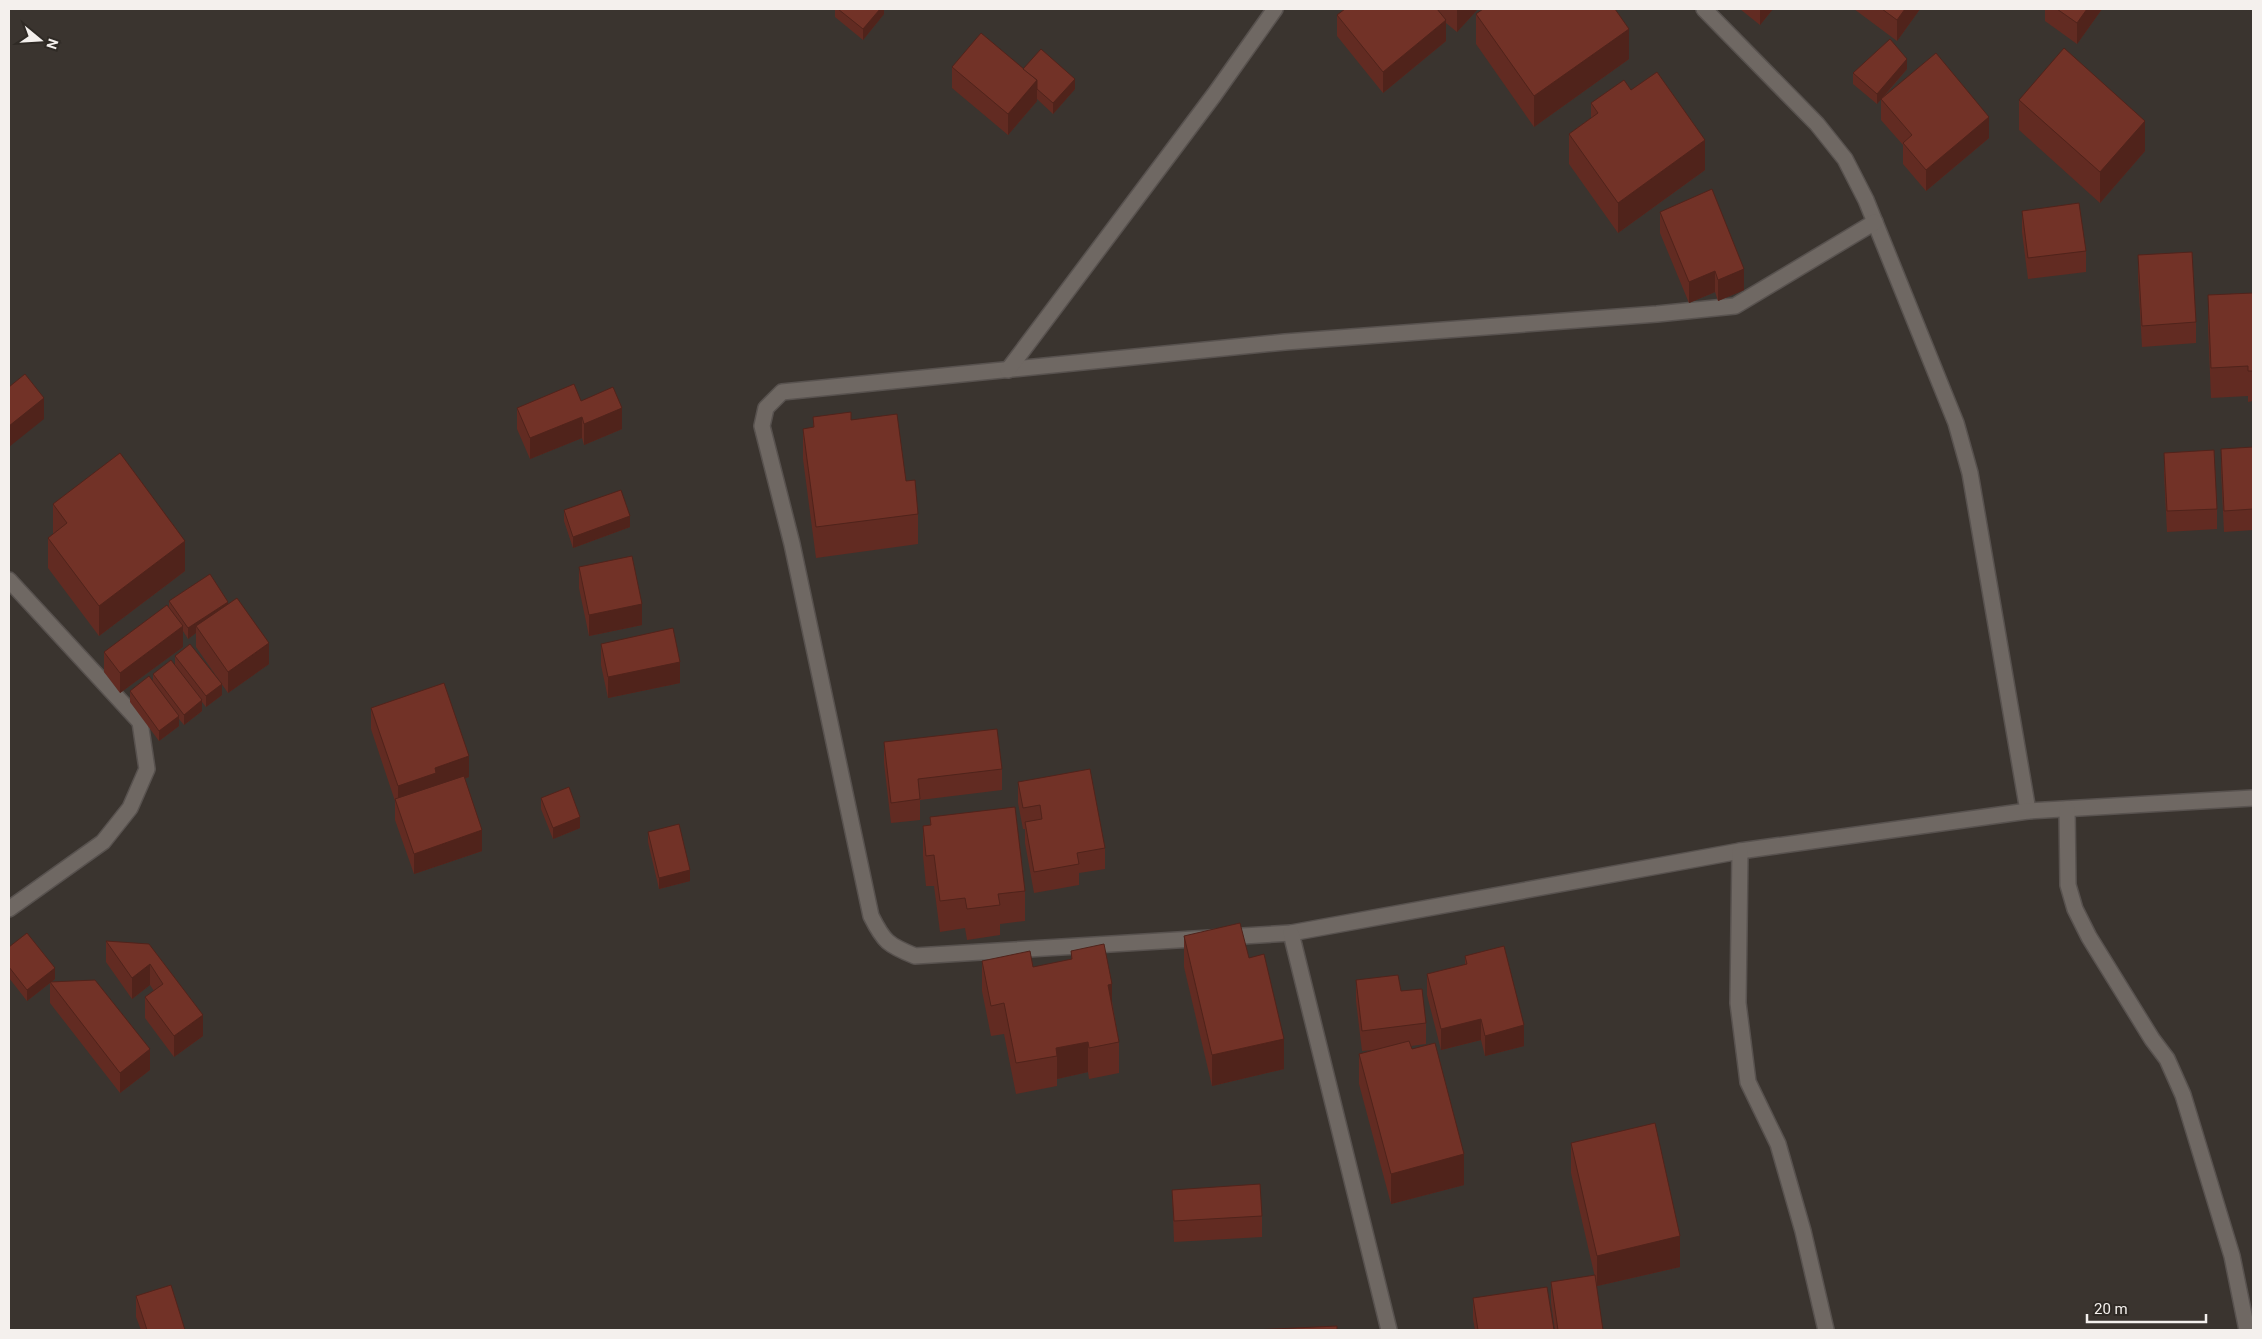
<svg xmlns="http://www.w3.org/2000/svg" width="2262" height="1339" font-family="Roboto,sans-serif">
  <style>
    .lines { fill: none; stroke-linecap: round; stroke-linejoin: round }
    .street-casing { stroke: #58524f; stroke-width: 18 }
    .street { stroke: #6f6863; stroke-width: 15 }
    .wall { fill: #622b22 }
    .shaded-wall { fill: #50231b }
    .building { fill: #723227; stroke: #50231b }
  </style>
  <rect width="100%" height="100%" fill="#3a342f"/>
  <g class="lines">
    <defs>
      <g id="street">
        <path d="M1704,9l113,115 28,35 21,41 90,223 14,50 58,338"/>
        <path d="M1875,222l-140,84 -78,8 -372,28 -503,50 -16,16 -4,18 30,118 79,372c13,26 17,29 44,40l376,-23 449,-82 288,-40 225,-13"/>
        <path d="M1008,370l206,-275 61,-86"/>
        <path d="M9,580l131,142 7,47 -17,39 -27,34 -94,67"/>
        <path d="M2067,809l1,76 7,24 14,28 63,102 15,20 16,36 49,161 15,74"/>
        <path d="M1740,851l-2,152 10,79 30,62 25,87 23,99"/>
        <path d="M1291,933l98,397"/>
      </g>
    </defs>
    <use href="#street" class="street-casing"/>
    <use href="#street" class="street"/>
  </g>
  <g class="wall">
    <path d="M835,9h49v5l-21,26 -28,-23z"/>
    <path d="M1345,9h133l-21,23 -11,-9v18l-63,52 -46,-57v-21z"/>
    <path d="M1740,9h33l-13,16z"/>
    <path d="M1854,9h66l-23,32z"/>
    <path d="M2045,9h57l-25,35 -32,-23z"/>
    <path d="M1476,14l153,45 -95,68 -58,-83z"/>
    <path d="M952,67l71,2 52,20 -22,25 -16,-15v2l-29,34 -56,-47z"/>
    <path d="M1907,69l-25,30 107,39 -63,53 -23,-27v-19l-22,-25v-21l-4,5 -24,-20v-11z"/>
    <path d="M1631,90l74,80 -87,63 -49,-69v-30l22,-16v-15z"/>
    <path d="M2019,100l126,51 -45,52 -81,-73z"/>
    <path d="M2022,211l64,40v21l-58,7 -6,-47z"/>
    <path d="M1660,212l84,78 -26,11 -3,-9 -26,11 -29,-70z"/>
    <path d="M2138,255l58,67v21l-54,4 -4,-71z"/>
    <path d="M2253,293v108l-5,1v-6l-37,2 -3,-72v-31z"/>
    <path d="M581,401l41,28 -38,16 -2,-7 -52,21 -13,-30v-21z"/>
    <path d="M813,417l38,3 55,61 12,33v30l-102,14 -13,-99v-30l10,-2z"/>
    <path d="M2253,447v83l-29,2 -3,-62v-21z"/>
    <path d="M2164,453l53,56v20l-50,3 -3,-58z"/>
    <path d="M53,504l132,67 -86,65 -51,-68v-30l5,-4z"/>
    <path d="M564,510l66,17 -57,21 -9,-27z"/>
    <path d="M579,567l63,58 -53,11 -10,-48z"/>
    <path d="M169,601l59,3 41,60 -41,29 -32,-46v-14l-8,6 -5,-8v16l-63,46 -16,-21v-20l65,-44z"/>
    <path d="M601,644l79,39 -72,15 -7,-33z"/>
    <path d="M175,656l47,39 -16,12 -4,-5v9l-18,14 -5,-6v7l-20,15 -29,-39v-11l23,-9v-8l22,-9z"/>
    <path d="M371,708l98,69 -5,2 18,72 -68,23 -19,-54v-19l-24,-72z"/>
    <path d="M884,742l118,27v21l-82,10v20l-29,3 -7,-60z"/>
    <path d="M1018,782l87,66v21l-26,4v12l-45,8 -9,-50v-14h-2l-5,-26z"/>
    <path d="M541,798l39,30 -27,11 -12,-30z"/>
    <path d="M930,817l95,74v30l-25,3v11l-33,5 -2,-12 -25,4 -6,-46h-8l-3,-30v-30l7,-1z"/>
    <path d="M648,832l42,49 -31,8 -11,-47z"/>
    <path d="M1184,936l65,22 35,111 -72,17 -28,-119z"/>
    <path d="M106,941l43,3 54,92 -29,21 -29,-39v-21l9,-6 -4,-6 -18,14 -26,-37z"/>
    <path d="M9,947l46,32 -4,3 99,88 -30,23 -70,-90v-20l-23,18 -18,-23z"/>
    <path d="M1071,951l41,50 7,41v31l-30,6 -1,-7 -31,7v7l-41,8 -12,-60 -13,2 -9,-45v-30l51,6 38,-7z"/>
    <path d="M1465,956l59,90 -39,10 -4,-16 -40,10 -14,-55v-21l38,-9z"/>
    <path d="M1356,980l45,11 25,32v21l-15,2 53,139 -73,19 -32,-120v-30l15,-4 -12,1 -6,-50z"/>
    <path d="M1571,1143l109,124 -83,19 -26,-113z"/>
    <path d="M1172,1190l90,26v21l-88,5z"/>
    <path d="M1551,1282l52,48h-48l-4,-27z"/>
    <path d="M136,1296l49,34h-44l-5,-13z"/>
    <path d="M1473,1298l81,32h-79l-2,-11z"/>
  </g>
  <g class="shaded-wall">
    <path d="M880,9h4v5l-21,26v-11z"/>
    <path d="M1457,9h21l-21,23z"/>
    <path d="M1760,9h13l-13,16z"/>
    <path d="M1905,9h15l-23,32v-21z"/>
    <path d="M2087,9h15l-25,35v-21z"/>
    <path d="M1446,20v21l-63,52v-21z"/>
    <path d="M1629,29v30l-95,68v-31z"/>
    <path d="M1907,59v10l-30,35v-10z"/>
    <path d="M1075,79v10l-22,25v-11z"/>
    <path d="M1037,80v21l-29,34v-21z"/>
    <path d="M1989,117v21l-63,53v-21z"/>
    <path d="M2145,121v30l-45,52v-31z"/>
    <path d="M1705,140v30l-87,63v-30z"/>
    <path d="M1744,269v21l-26,11v-21z"/>
    <path d="M1715,271v21l-26,11v-21z"/>
    <path d="M44,398v21l-35,28v-21z"/>
    <path d="M622,408v21l-38,16v-21z"/>
    <path d="M582,417v21l-52,21v-21z"/>
    <path d="M630,516v11l-57,21v-11z"/>
    <path d="M185,541v30l-86,65v-30z"/>
    <path d="M228,602v10l-32,14v7l-8,6v-11z"/>
    <path d="M642,604v21l-53,11v-21z"/>
    <path d="M183,626v21l-63,46v-20z"/>
    <path d="M269,643v21l-41,29v-21z"/>
    <path d="M680,662v21l-72,15v-21z"/>
    <path d="M222,684v11l-16,12v-11z"/>
    <path d="M202,700v11l-18,14v-10z"/>
    <path d="M179,716v10l-20,15v-10z"/>
    <path d="M469,756v21l-33,11v6l-38,13v-21l37,-18z"/>
    <path d="M580,817v11l-27,11v-11z"/>
    <path d="M482,830v21l-68,23v-20z"/>
    <path d="M690,870v11l-31,8v-11z"/>
    <path d="M150,964v21l-18,14v-21z"/>
    <path d="M55,968v11l-28,22v-11z"/>
    <path d="M1112,984v30l-4,-29z"/>
    <path d="M203,1015v21l-29,21v-21z"/>
    <path d="M1481,1019v21l-40,10v-21z"/>
    <path d="M1524,1025v21l-39,10v-20z"/>
    <path d="M1284,1039v30l-72,17v-31z"/>
    <path d="M1088,1042v30l-31,7v-23l-1,-8z"/>
    <path d="M150,1049v21l-30,23v-20z"/>
    <path d="M1464,1154v31l-73,19v-30z"/>
    <path d="M1680,1236v31l-83,19v-30z"/>
  </g>
  <g class="building">
    <path d="M838,9h42l-17,20z"/>
    <path d="M1345,9h92l9,11 -63,52 -46,-57z"/>
    <path d="M1483,9h132l14,20 -95,67 -58,-82z"/>
    <path d="M1882,9h23l-8,11z"/>
    <path d="M2057,9h30l-10,14z"/>
    <path d="M981,33l56,47 -29,34 -56,-47z"/>
    <path d="M1890,39l17,20 -30,35 -24,-21z"/>
    <path d="M2064,48l81,73 -45,51 -81,-72z"/>
    <path d="M1041,49l34,30 -22,24 -16,-14v-9l-14,-11z"/>
    <path d="M1936,53l53,64 -63,53 -23,-27 9,-8 -31,-36z"/>
    <path d="M1657,72l48,68 -87,63 -49,-69 29,-21 -7,-10 33,-23 7,10z"/>
    <path d="M1712,189l32,80 -26,11 -3,-9 -26,11 -29,-70z"/>
    <path d="M2079,203l7,48 -58,7 -6,-47z"/>
    <path d="M2192,252l4,70 -54,4 -4,-71z"/>
    <path d="M2253,293v78h-5v-5l-37,2 -3,-73z"/>
    <path d="M25,374l19,24 -35,28v-39z"/>
    <path d="M574,384l7,17 32,-14 9,21 -38,16 -2,-7 -52,21 -13,-30z"/>
    <path d="M851,412v8l46,-6 9,67 9,-1 3,34 -102,13 -13,-98 11,-2 -1,-10z"/>
    <path d="M2253,447v62l-29,2 -3,-62z"/>
    <path d="M2214,450l3,59 -50,2 -3,-58z"/>
    <path d="M120,453l65,88 -86,65 -51,-68 19,-15 -14,-19z"/>
    <path d="M621,490l9,26 -57,21 -9,-27z"/>
    <path d="M632,556l10,48 -53,11 -10,-48z"/>
    <path d="M210,574l18,28 -40,26 -19,-27z"/>
    <path d="M237,598l32,45 -41,29 -32,-46z"/>
    <path d="M167,605l16,21 -63,47 -16,-21z"/>
    <path d="M673,628l7,34 -72,15 -7,-33z"/>
    <path d="M190,644l32,40 -16,12 -31,-40z"/>
    <path d="M171,660l31,40 -18,15 -31,-41z"/>
    <path d="M149,676l30,40 -20,15 -29,-40z"/>
    <path d="M444,683l25,73 -34,12 1,5 -38,13 -27,-78z"/>
    <path d="M997,729l5,40 -84,10 2,20 -29,4 -7,-61z"/>
    <path d="M1090,769l15,79 -28,5 2,11 -45,8 -9,-50 17,-3 -2,-14 -17,3 -5,-26z"/>
    <path d="M464,776l18,54 -68,24 -19,-55z"/>
    <path d="M569,787l11,30 -27,11 -12,-30z"/>
    <path d="M1015,807l10,84 -27,3 2,11 -33,4 -2,-11 -25,3 -6,-46 -8,1 -3,-30 8,-1 -1,-8z"/>
    <path d="M679,824l11,46 -31,8 -11,-46z"/>
    <path d="M1240,923l9,35 15,-4 20,85 -72,16 -28,-119z"/>
    <path d="M27,933l28,35 -28,22 -18,-23v-20z"/>
    <path d="M106,941l43,3 54,71 -29,21 -29,-39 18,-13 -13,-20 -18,14z"/>
    <path d="M1104,944l8,40 -4,1 11,57 -30,6 -1,-6 -32,6 1,8 -41,7 -12,-60 -13,3 -9,-45 48,-10 3,16 39,-8 -1,-8z"/>
    <path d="M1504,946l20,79 -39,11 -4,-17 -40,10 -14,-55 40,-10 -2,-8z"/>
    <path d="M1398,975l3,16 21,-2 4,34 -64,8 -6,-51z"/>
    <path d="M95,980l55,69 -30,24 -70,-91z"/>
    <path d="M1409,1041l3,8 23,-6 29,111 -73,20 -32,-120z"/>
    <path d="M1655,1123l25,113 -83,20 -26,-113z"/>
    <path d="M1260,1184l2,32 -88,5 -2,-31z"/>
    <path d="M1595,1275l8,55h-45l-7,-48z"/>
    <path d="M171,1285l14,45h-38l-11,-34z"/>
    <path d="M1547,1287l7,43h-76l-5,-32z"/>
    <path d="M1337,1326v4h-84z"/>
  </g>
  <rect width="2262" height="1339" fill="none" stroke="#f4f0ed" stroke-width="20"/>
  <g transform="translate(40 40) rotate(108)" stroke="#2f2a25" stroke-width="4" paint-order="stroke">
  <path d="M0-4L9 19L0 12L-9 19Z" fill="#f4f0ed"/>
  <text y="-8" font-size="14" font-weight="bold" text-anchor="middle" fill="#f4f0ed">N</text>
  </g>
  <path d="M2087 1314v8h119v-8" fill="none" stroke="#f4f0ed" stroke-width="2.5"/>
  <text x="2094" y="1314" font-size="15" fill="#f4f0ed" stroke="#2f2a25" stroke-width="4" paint-order="stroke">20 m</text>
</svg>
